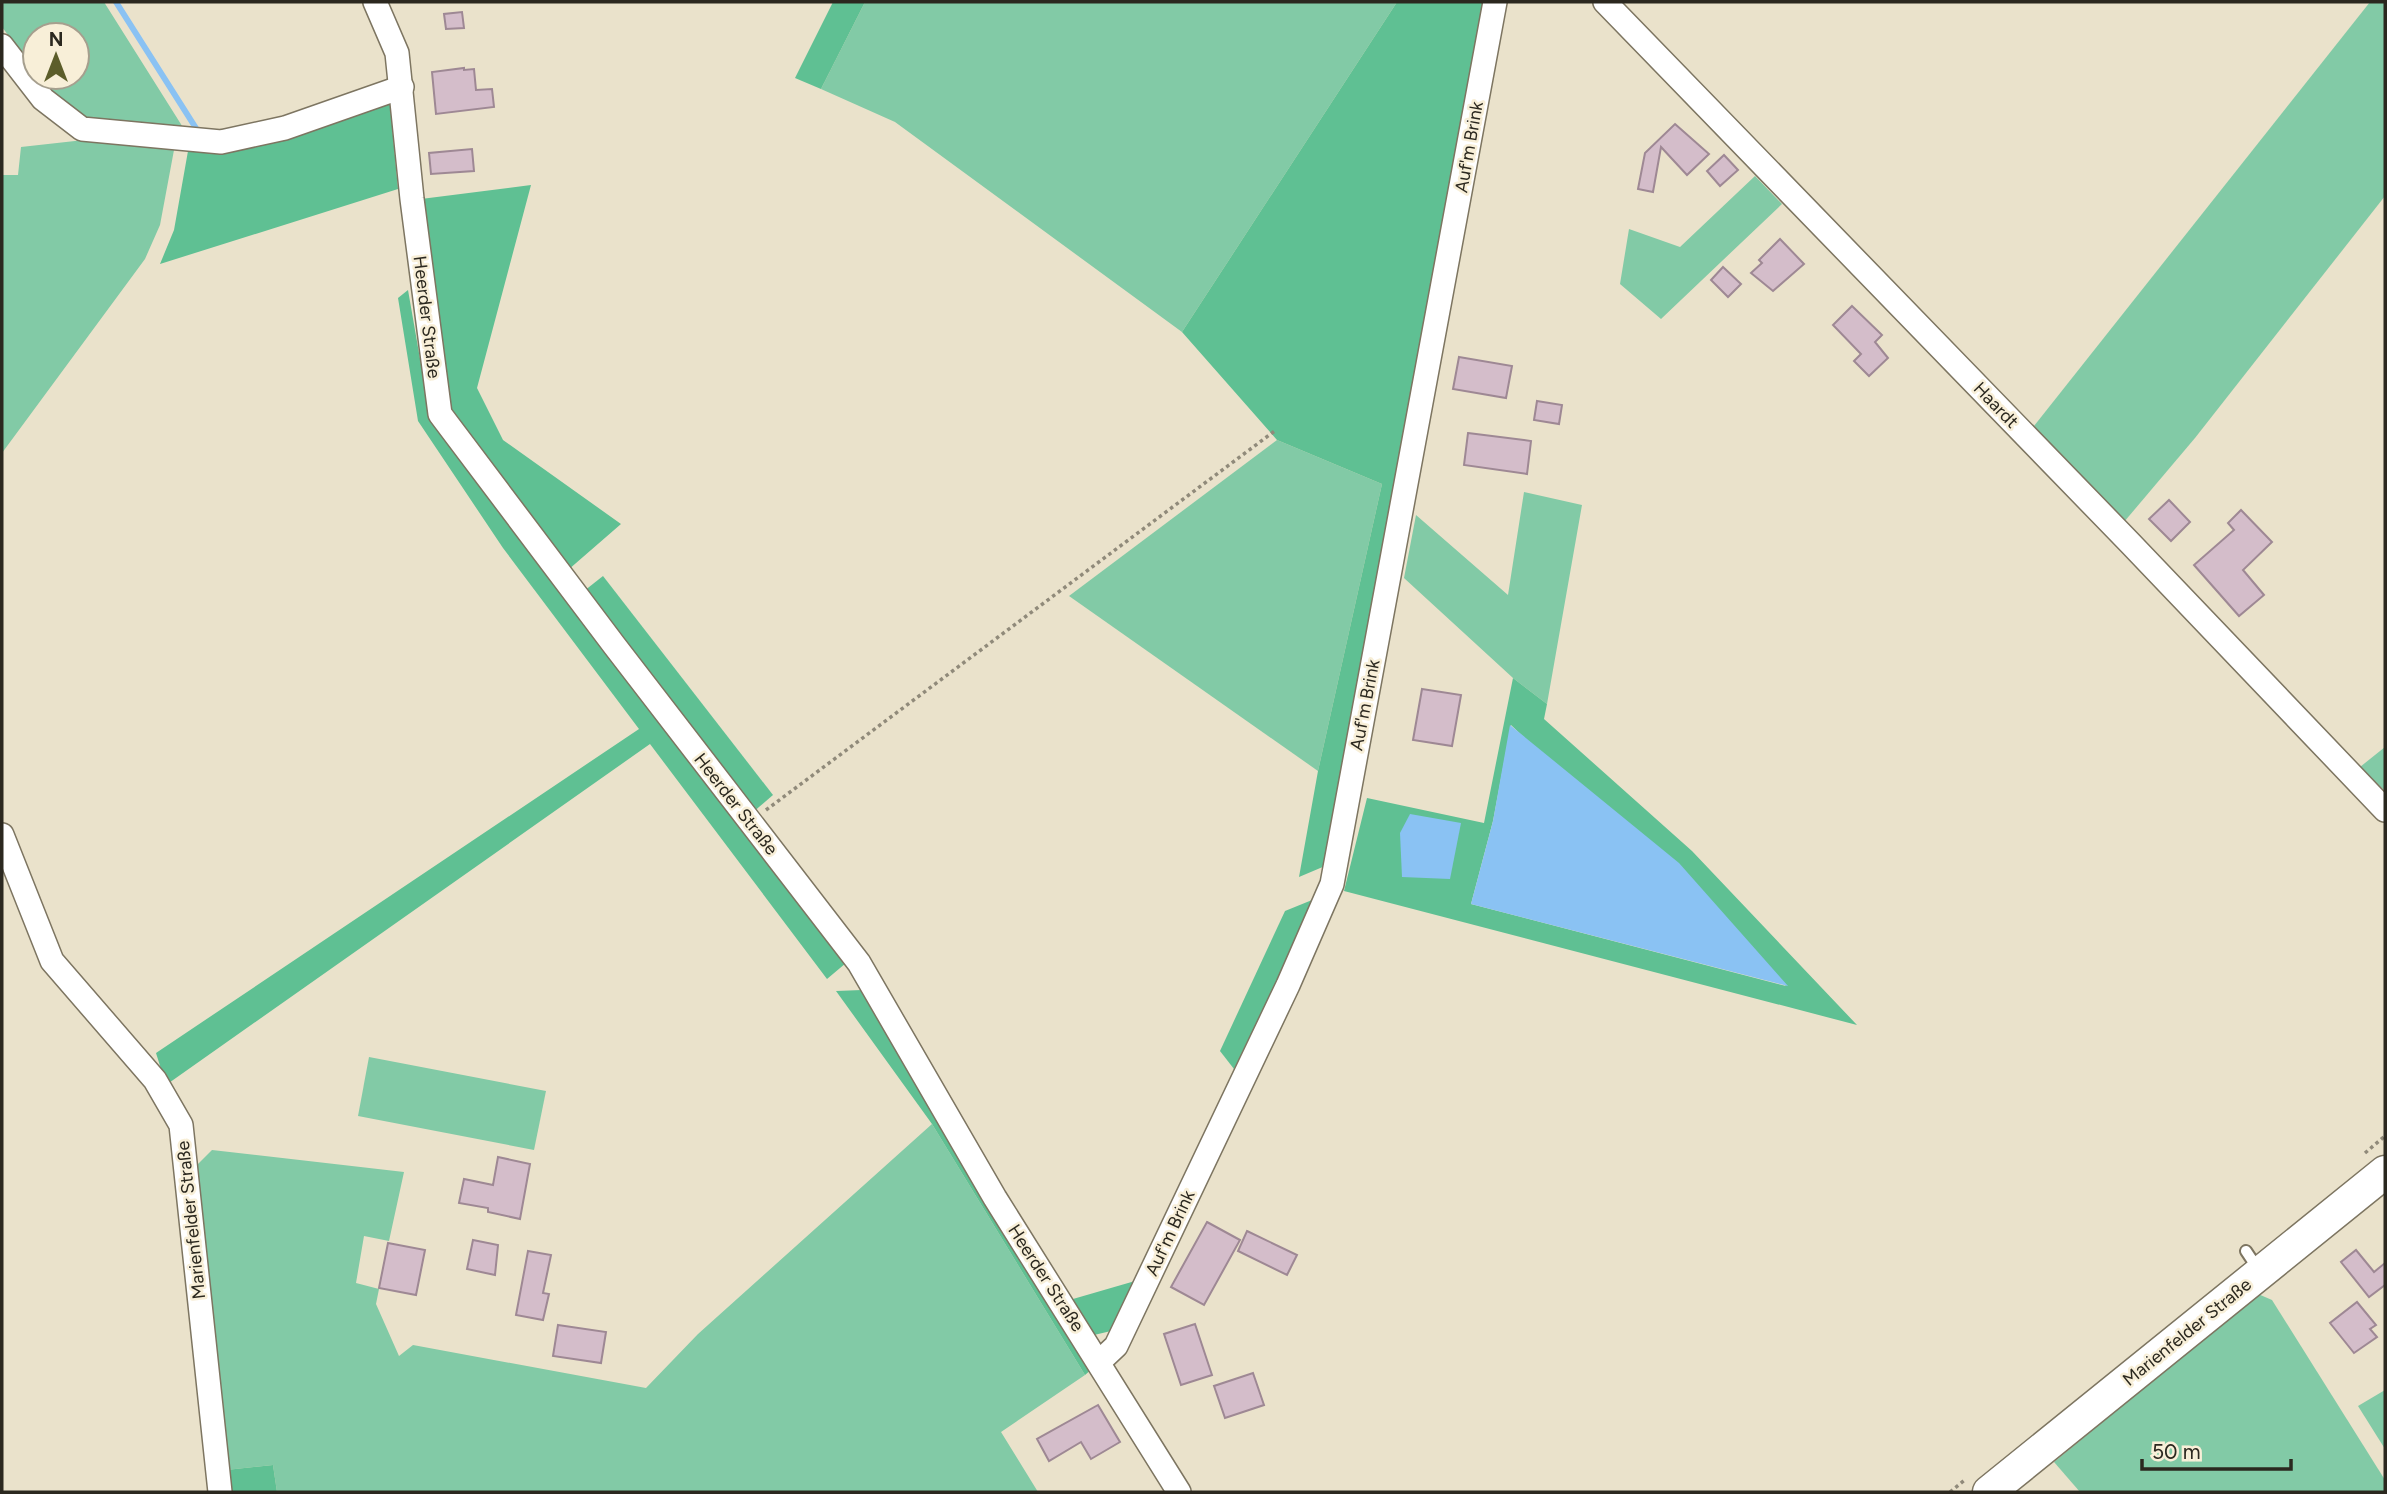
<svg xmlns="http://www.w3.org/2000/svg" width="2387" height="1494" font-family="Figtree,sans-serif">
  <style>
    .green { fill: #82caa6 }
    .forest { fill: #5fc093; fill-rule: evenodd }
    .water { fill: #8ac2f3 }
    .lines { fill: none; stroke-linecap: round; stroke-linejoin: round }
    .stream { stroke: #8ac2f3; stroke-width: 6 }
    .building { fill: #d4bdca; stroke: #9e8894; stroke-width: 2 }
    .lane-casing { stroke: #7d7561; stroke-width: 14 }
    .street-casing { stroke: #7d7561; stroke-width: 26 }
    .secondary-casing { stroke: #7d7561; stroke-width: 35 }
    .path { stroke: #908a7a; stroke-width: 3.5; stroke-dasharray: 3.5 3.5; stroke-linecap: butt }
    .lane { stroke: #fff; stroke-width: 10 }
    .street { stroke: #fff; stroke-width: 23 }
    .secondary { stroke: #fff; stroke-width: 32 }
    .labels { text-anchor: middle; stroke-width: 5; stroke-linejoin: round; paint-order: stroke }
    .street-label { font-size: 18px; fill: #2b281f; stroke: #f8efd8 }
  </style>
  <rect width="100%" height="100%" fill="#eae2cb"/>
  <g class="green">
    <path d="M2,2h102l80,127 -100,-12 -33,-25 -11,-15h37v-42h-42v36l-33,-44z"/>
    <path d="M865,2h532l-215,330 -287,-210 -74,-33z"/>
    <path d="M2370,2h15v194l-190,242 -71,84 -90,-96z"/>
    <path d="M84,140l90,10 -14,75 -15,34 -143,194v-278h16l3,-28z"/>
    <path d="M1755,176l27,28 -121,115 -41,-35 9,-55 51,18z"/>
    <path d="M1277,440l105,44 -64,287 -249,-175z"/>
    <path d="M1524,492l58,13 -35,199 -34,-26 -109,-100 12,-63 92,80z"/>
    <path d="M2385,747v44l-25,-24z"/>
    <path d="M369,1057l177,34 -12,59 -176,-34z"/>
    <path d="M932,1124l153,251 -84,57 37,60h-761l-4,-27 -47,5 -32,-302 18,-18 192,22 -15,69 -25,-5 -8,47 23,6 -3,15 23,52 14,-11 233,43 52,-54z"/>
    <path d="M2258,1294l14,6 113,180v12h-305l-26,-30z"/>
    <path d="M2385,1390v59l-27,-43z"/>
  </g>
  <g class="forest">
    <path d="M833,2h32l-44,87 -26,-11z"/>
    <path d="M1397,2h89l-161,864 -26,11 19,-106 64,-287 -105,-44 -95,-108z"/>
    <path d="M390,104l8,85 -238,75 14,-34 14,-79 32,1 153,-47z"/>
    <path d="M531,185l-54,203 26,52 118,84 -53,46 -119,-159 -28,-212z"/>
    <path d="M408,290l22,126 416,547 -19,16 -177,-235 -484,341 -10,-32 483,-324 -136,-181 -85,-127 -20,-123z"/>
    <path d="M603,576l170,219 -21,18 -168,-222z"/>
    <path d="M1513,678l34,26 -3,15 148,132 165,174 -513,-134 23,-93 117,25zM1511,725l275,261 -315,-82 22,-83z"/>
    <path d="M1317,898l-83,171 -14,-18 65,-140z"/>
    <path d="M862,990l230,379 -7,6 -153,-251 -96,-133z"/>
    <path d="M1135,1281l-24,50 -17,4 -21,-36z"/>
    <path d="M273,1465l4,27h-48l-3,-22z"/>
  </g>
  <g class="water">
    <path d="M1510,725l169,138 109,123 -317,-82 22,-83z"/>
    <path d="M1410,814l51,9 -11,56 -48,-2 -2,-44z"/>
  </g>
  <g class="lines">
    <path class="stream" d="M116,2l83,131"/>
  </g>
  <g class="building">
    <path d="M462,12l2,16 -18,1 -2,-15z"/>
    <path d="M464,68v2l10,-1 2,21 16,-1 2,18 -58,7 -4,-42z"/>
    <path d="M1675,124l34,30 -22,21 -26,-28 -8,45 -15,-3 7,-36z"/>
    <path d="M472,149l2,22 -43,3 -2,-21z"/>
    <path d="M1724,155l14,15 -18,16 -13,-15z"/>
    <path d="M1780,239l24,25 -31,27 -22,-18 11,-10 -3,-3z"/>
    <path d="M1723,267l18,17 -13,13 -17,-17z"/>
    <path d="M1852,306l30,29 -7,7 13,16 -19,18 -15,-15 7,-7 -28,-29z"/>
    <path d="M1459,357l53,9 -6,32 -53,-9z"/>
    <path d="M1537,401l25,4 -3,19 -25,-4z"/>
    <path d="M1468,433l63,8 -4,33 -63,-9z"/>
    <path d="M2169,500l21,22 -19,19 -22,-22z"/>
    <path d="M2241,510l31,32 -29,28 21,25 -25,21 -45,-51 40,-35 -6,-7z"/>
    <path d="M1422,689l39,6 -9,51 -39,-6z"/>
    <path d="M498,1157l32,7 -10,55 -32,-7v-4l-29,-5 5,-24 29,6z"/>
    <path d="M1207,1222l33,18 -36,65 -33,-18z"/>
    <path d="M1247,1231l50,24 -10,20 -49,-24z"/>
    <path d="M473,1240l25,5 -3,30 -28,-6z"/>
    <path d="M388,1243l37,7 -9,45 -37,-7z"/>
    <path d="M2356,1250l18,22 11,-9v22l-16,12 -28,-35z"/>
    <path d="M528,1251l23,4 -8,38 6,1 -6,26 -27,-5z"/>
    <path d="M2357,1302l19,23 -6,4 7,8 -23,16 -24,-30z"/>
    <path d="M1195,1324l17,51 -31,10 -17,-51z"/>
    <path d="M558,1325l48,7 -5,31 -48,-7z"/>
    <path d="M1253,1373l11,32 -39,13 -11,-32z"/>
    <path d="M1098,1405l22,37 -29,17 -10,-17 -32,19 -12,-22z"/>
  </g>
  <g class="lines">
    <defs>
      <path id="lane" d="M2246,1251l12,18"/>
      <g id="street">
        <path d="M375,2l22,51 15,146 28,215 174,231 245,318 136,235 184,294"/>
        <path d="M1605,2l525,541 255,267"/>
        <path d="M2,46l41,53 39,30 139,13 64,-14 117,-41"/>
        <path d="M2,835l50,126 103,119 26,45 39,367"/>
        <path d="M1099,1362l17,-16 172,-361 44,-101 163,-882"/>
      </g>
      <path id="secondary" d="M1989,1492l396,-320"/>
    </defs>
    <use href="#lane" class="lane-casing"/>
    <use href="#street" class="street-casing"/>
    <use href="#secondary" class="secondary-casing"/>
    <g class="path">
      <path d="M766,810l510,-380"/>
      <path d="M2365,1153l20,-17"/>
      <path d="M1950,1492l16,-13"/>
    </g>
    <use href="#lane" class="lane"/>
    <use href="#street" class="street"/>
    <use href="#secondary" class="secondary"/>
  </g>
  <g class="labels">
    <g class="street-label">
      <text transform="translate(1469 147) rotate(-80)" y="6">Auf'm Brink</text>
      <text transform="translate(427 317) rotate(83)" y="6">Heerder Straße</text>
      <text transform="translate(1996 405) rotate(46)" y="6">Haardt</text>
      <text transform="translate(1365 705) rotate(-79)" y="6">Auf'm Brink</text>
      <text transform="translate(736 804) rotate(52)" y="6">Heerder Straße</text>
      <text transform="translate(191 1220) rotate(-96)" y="6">Marienfelder Straße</text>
      <text transform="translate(1170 1233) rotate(-65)" y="6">Auf'm Brink</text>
      <text transform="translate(1046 1278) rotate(57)" y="6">Heerder Straße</text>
      <text transform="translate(2187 1332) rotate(-39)" y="6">Marienfelder Straße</text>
    </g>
  </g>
  <rect width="2387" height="1494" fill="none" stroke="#2b281f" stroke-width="7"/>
  <g transform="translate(56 56)"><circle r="33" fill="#f8efd8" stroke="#a69f8e" stroke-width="2"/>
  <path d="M0-5L12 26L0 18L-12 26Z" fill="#5c5d2a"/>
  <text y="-10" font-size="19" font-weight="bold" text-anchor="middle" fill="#2b281f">N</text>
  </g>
  <path d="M2142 1459v10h149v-10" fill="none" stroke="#2b281f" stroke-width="3.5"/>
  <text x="2152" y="1459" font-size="21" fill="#2b281f" stroke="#f8efd8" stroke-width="5" paint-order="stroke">50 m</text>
</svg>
